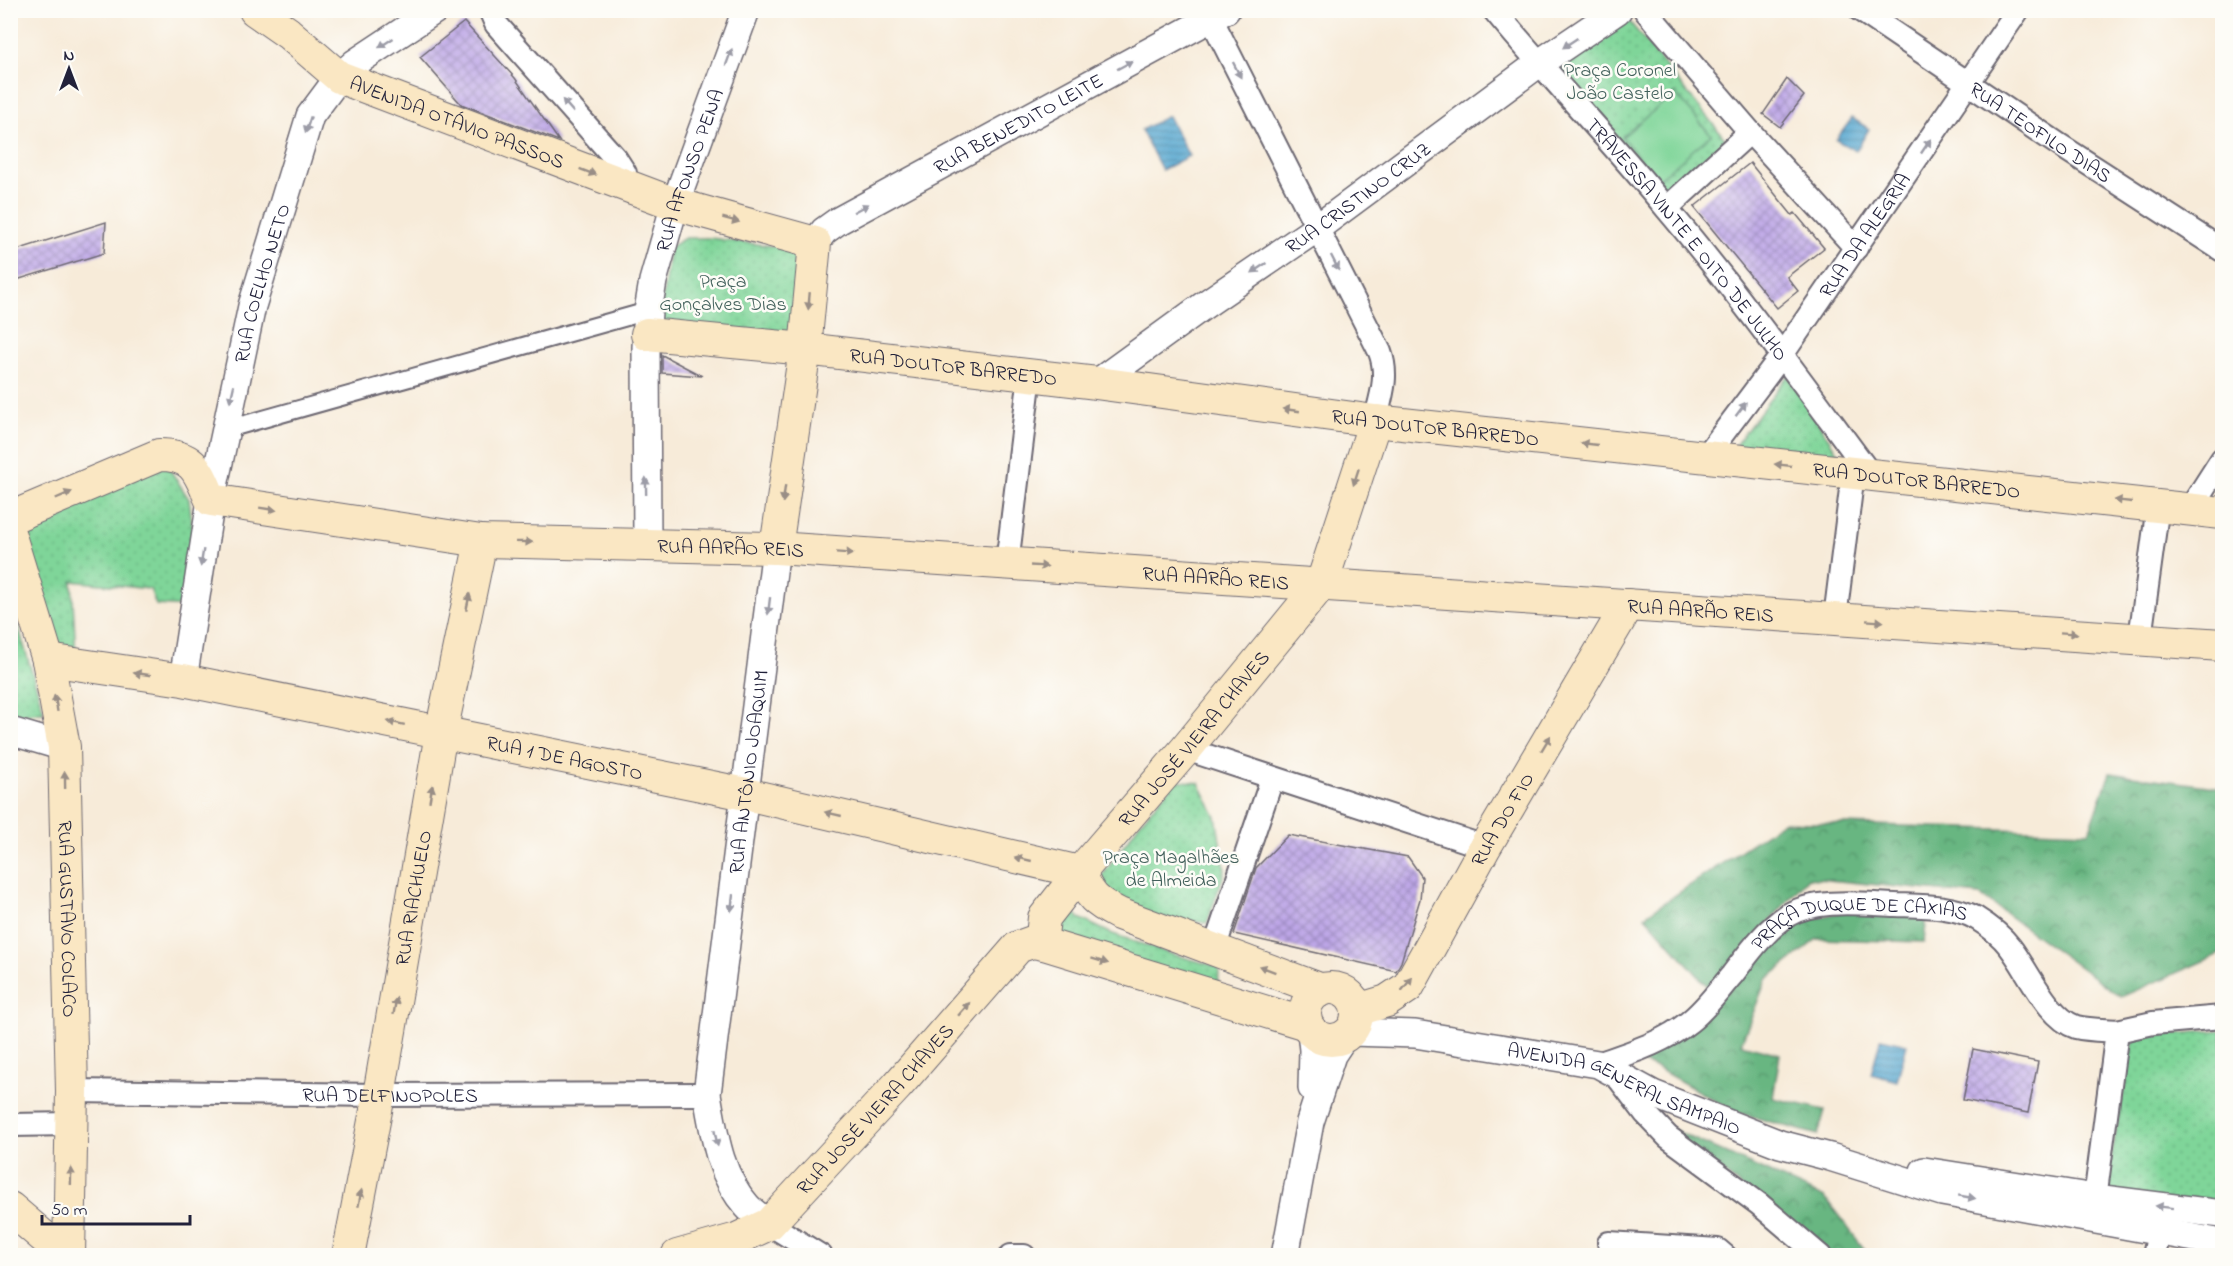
<svg xmlns="http://www.w3.org/2000/svg" width="2233" height="1266" font-family="'Indie Flower',sans-serif">
  <style>
    .forest { fill: url(#forest-crowns); stroke: #446c5e; stroke-width: 1.5 }
    .park { fill: url(#park-dots); stroke: #507c6a; stroke-width: 1.5 }
    .garden { fill: #7fd599; stroke: #507c6a; stroke-width: 1.5 }
    .water { fill: url(#water-rules); stroke: #3b6485; stroke-width: 1.5 }
    .building { fill: url(#building-cross-hatch) }
    .lines { fill: none; stroke-linecap: round; stroke-linejoin: round }
    .pedestrian-casing { stroke: #6d6872; stroke-width: 20 }
    .minor-casing { stroke: #6d6872; stroke-width: 26 }
    .tertiary-casing { stroke: #6d6872; stroke-width: 30 }
    .secondary-casing { stroke: #6d6872; stroke-width: 34 }
    .pedestrian { stroke: #fff; stroke-width: 16 }
    .minor { stroke: #fff; stroke-width: 22 }
    .tertiary { stroke: #fff; stroke-width: 27 }
    .secondary { stroke: #fae7c3; stroke-width: 32 }
    .oneway { fill: #9c9ca7 }
    .oneway2 { fill: #998e86 }
    .labels { text-anchor: middle; stroke-width: 5; stroke-linejoin: round; paint-order: stroke }
    .park-label { font-size: 20px; fill: #43615c; stroke: #fdfcf7 }
    .street-label { font-size: 20px; fill: #22223b; stroke: #fdfcf7 }
  </style>
  <defs>
    <pattern id="forest-crowns" width="20" height="18" patternUnits="userSpaceOnUse" patternTransform="scale(1.5)"><rect width="20" height="18" fill="#67b681"/><path d="M2 6a3 3 0 1 1 6 0M12 15a3 3 0 1 1 6 0" fill="none" stroke="#54946b"/></pattern>
    <pattern id="park-dots" width="8" height="8" patternUnits="userSpaceOnUse" patternTransform="scale(1.5)"><rect width="8" height="8" fill="#7fd599"/><path d="M2 2h.1M6 6h.1" fill="none" stroke="#6db785" stroke-width="1.8" stroke-linecap="round"/></pattern>
    <pattern id="water-rules" width="6" height="5" patternUnits="userSpaceOnUse" patternTransform="scale(1.5)"><rect width="6" height="5" fill="#54a6cf"/><path d="M0 2.5h6" fill="none" stroke="#4587a9"/></pattern>
    <pattern id="building-cross-hatch" width="8" height="8" patternUnits="userSpaceOnUse" patternTransform="scale(1.5)"><rect width="8" height="8" fill="#bda6e7"/><path d="M0 0l8 8M0 8l8-8" fill="none" stroke="#9987bc"/></pattern>
  </defs>
  <rect width="100%" height="100%" fill="#fdfcf7"/>
  <filter id="ink" filterUnits="userSpaceOnUse"><feTurbulence type="fractalNoise" baseFrequency=".0167" numOctaves="2"/><feDisplacementMap in="SourceGraphic" scale="12" xChannelSelector="R" yChannelSelector="G"/><feConvolveMatrix kernelMatrix="1 2 1 2 8 2 1 2 1" color-interpolation-filters="sRGB"/></filter>
  <filter id="wash" filterUnits="userSpaceOnUse"><feTurbulence type="fractalNoise" baseFrequency=".008" numOctaves="4" result="noise"/><feDisplacementMap in="SourceGraphic" scale="24" xChannelSelector="R" yChannelSelector="G"/><feGaussianBlur stdDeviation="1.35" result="paint"/><feColorMatrix in="noise" values="0 0 0 0 0 0 0 0 0 0 0 0 0 0 0 0 0 1.4 0 .05"/><feComposite in="paint" operator="in"/></filter>
  <g filter="url(#wash)">
    <rect width="100%" height="100%" fill="#f7ebd9"/>
    <g class="forest">
      <path d="M2110,773l112,15v165l-101,44 -141,-102 -172,-17 -98,111 -65,-73 138,-94 306,10z"/>
      <path d="M1845,911l82,5 -3,26 -107,-3 -51,41 -25,64 39,10 -7,44 52,12 -7,25 -83,-23 -78,-44 -20,-7 147,-135z"/>
      <path d="M1665,1126l160,72 44,57h-42z"/>
    </g>
    <g class="park">
      <path d="M1628,20l98,120 -66,54 -108,-125z"/>
      <path d="M685,238h25l77,10 7,8 3,18 -7,69 -131,-20 11,-76z"/>
      <path d="M1788,375l54,85 -114,-5z"/>
      <path d="M165,462l24,37 7,56 -9,52 -31,-2 -6,-16 -78,-8 4,75 -19,-3 -43,-125z"/>
      <path d="M11,603l33,109 -33,4z"/>
      <path d="M1176,780l23,3 17,34 9,54 -18,52 -55,-6 -57,-31 44,-62z"/>
      <path d="M1066,901l13,17 31,15 58,20 51,14 -1,23 -172,-51z"/>
      <path d="M2222,1030v180l-107,-11 -9,-14 26,-139 5,-9z"/>
    </g>
    <path class="garden" d="M1675,93l36,42 -54,45 -35,-43z"/>
    <g class="water">
      <path d="M1168,116l21,40 -27,14 -21,-40z"/>
      <path d="M1852,118l17,11 -13,22 -20,-11z"/>
      <path d="M1881,1038l26,6 -10,37 -26,-7z"/>
    </g>
    <g id="blocks">
      <g class="building">
        <path d="M464,22l51,56 44,63 -98,-37 -41,-47z"/>
        <path d="M1787,79l17,17 -24,31 -17,-13z"/>
        <path d="M1750,163l42,52 3,-2 29,35 -37,29 11,14 -21,17 -83,-101z"/>
        <path d="M106,222l-2,31 -94,29v-30z"/>
        <path d="M662,355l40,21 -40,-3z"/>
        <path d="M1288,835l120,22 14,20 -2,22 -19,63 -5,9 -162,-37 22,-66z"/>
        <path d="M1973,1049l65,13 -10,51 -65,-13z"/>
      </g>
    </g>
  </g>
  <g filter="url(#ink)">
    <use href="#blocks" fill-opacity="0" stroke="#6d6872" stroke-width="1.5"/>
    <g class="lines">
      <defs>
        <path id="pedestrian" d="M224,430l424,-119"/>
        <g id="minor">
          <path d="M490,10l6,14 120,135 9,14 -2,13"/>
          <path id="s1" d="M1494,10c56,68 117,131 173,199 72,85 137,176 204,266"/>
          <path d="M1645,10l105,122 106,116"/>
          <path id="s2" d="M1860,10l198,134 164,106"/>
          <path d="M1211,18l169,334c9,24 1,45 -5,69"/>
          <path d="M1667,208l83,-76"/>
          <path id="s3" d="M1706,456l76,-101 236,-345"/>
          <path d="M2190,509l32,-50"/>
          <path d="M1007,564l23,-189"/>
          <path d="M1835,618l18,-145"/>
          <path d="M2140,638l18,-133"/>
          <path d="M1186,749l299,98"/>
          <path d="M1214,949l58,-170"/>
          <path d="M2117,1031l36,-8 69,-6"/>
          <path id="s4" d="M1598,1064c31,-11 65,-21 91,-42 17,-13 29,-31 43,-47 16,-21 33,-45 56,-60 28,-17 76,-11 107,-10 27,1 57,0 81,13 13,8 25,17 34,29 18,23 38,71 66,80 13,3 28,3 41,4l-24,183"/>
          <path d="M1617,1076l29,38 22,23 91,67 61,52"/>
          <path id="s5" d="M72,1091l307,4 328,-1"/>
          <path d="M10,1125l62,-1"/>
          <path d="M769,1224l52,32"/>
          <path d="M1609,1243l109,7 7,6"/>
          <path d="M1011,1256h13"/>
          <path d="M2154,1256l5,-24"/>
        </g>
        <g id="tertiary">
          <path id="s6" d="M815,243l9,-12 14,-10 388,-211"/>
          <path id="s7" d="M1097,383l106,-77 114,-78 221,-164 80,-54"/>
          <path id="s8" d="M647,544l-1,-197 2,-36 5,-30 22,-77 71,-194"/>
          <path id="s9" d="M183,680l28,-180 41,-194 58,-190 29,-39 16,-14 80,-53"/>
          <path d="M10,731l54,16"/>
          <path d="M1311,1031l2,19 -1,38"/>
          <path id="s10" d="M1351,1032l64,2 183,30 55,30 127,50 50,13 112,35 280,51"/>
          <path d="M1924,1171l171,27 127,16"/>
          <path id="s11" d="M769,1224c-7,-6 -16,-11 -22,-18 -28,-31 -33,-73 -40,-112l69,-546"/>
          <path d="M1285,1256l25,-134 22,-67 12,-18"/>
        </g>
        <g id="secondary">
          <path id="s12" d="M255,10l33,23 51,44 336,127 140,39 -10,106 -29,199"/>
          <path id="s13" d="M647,334l158,15 292,34 278,38 847,92"/>
          <path id="s14" d="M10,518l149,-63c36,0 39,16 52,45l270,41 295,7 1446,97"/>
          <path id="s15" d="M10,536l38,124 16,87 8,344 -3,165"/>
          <path id="s16" d="M48,660l135,20 563,114 334,78c9,25 16,30 39,42l203,76"/>
          <path id="s17" d="M1044,944l-2,-8 2,-18 36,-46 106,-123 136,-166 53,-162"/>
          <circle cx="1331" cy="1014" r="26"/>
          <path id="s18" d="M1357,1010l30,-9 21,-14 77,-140 143,-242"/>
          <path d="M10,1208l56,48"/>
          <path id="s19" d="M348,1256l31,-161 62,-362 40,-192"/>
          <path id="s20" d="M677,1256l60,-17 32,-15 128,-138 121,-139 14,-5 12,2 262,80"/>
        </g>
      </defs>
      <use href="#pedestrian" class="pedestrian-casing"/>
      <use href="#minor" class="minor-casing"/>
      <use href="#tertiary" class="tertiary-casing"/>
      <use href="#secondary" class="secondary-casing"/>
      <use href="#pedestrian" class="pedestrian"/>
      <use href="#minor" class="minor"/>
      <use href="#tertiary" class="tertiary"/>
      <use href="#secondary" class="secondary"/>
    </g>
    <defs><path id="oneway-solid" d="M-6-.8H1V-3.2L6.5 0L1 3.2V.8H-6Z" transform="scale(1.5)"/></defs>
    <g class="oneway">
      <use href="#oneway-solid" transform="translate(386 43) rotate(147)"/>
      <use href="#oneway-solid" transform="translate(1570 43) rotate(146)"/>
      <use href="#oneway-solid" transform="translate(729 57) rotate(-70)"/>
      <use href="#oneway-solid" transform="translate(1125 65) rotate(-28)"/>
      <use href="#oneway-solid" transform="translate(1237 70) rotate(63)"/>
      <use href="#oneway-solid" transform="translate(568 106) rotate(-131)"/>
      <use href="#oneway-solid" transform="translate(308 125) rotate(108)"/>
      <use href="#oneway-solid" transform="translate(1926 146) rotate(-56)"/>
      <use href="#oneway-solid" transform="translate(861 208) rotate(-28)"/>
      <use href="#oneway-solid" transform="translate(1335 263) rotate(63)"/>
      <use href="#oneway-solid" transform="translate(1259 268) rotate(146)"/>
      <use href="#oneway-solid" transform="translate(232 394) rotate(103)"/>
      <use href="#oneway-solid" transform="translate(1741 409) rotate(-53)"/>
      <use href="#oneway-solid" transform="translate(646 486) rotate(-91)"/>
      <use href="#oneway-solid" transform="translate(202 558) rotate(99)"/>
      <use href="#oneway-solid" transform="translate(769 606) rotate(97)"/>
      <use href="#oneway-solid" transform="translate(732 903) rotate(97)"/>
      <use href="#oneway-solid" transform="translate(716 1138) rotate(78)"/>
      <use href="#oneway-solid" transform="translate(1967 1197) rotate(10)"/>
      <use href="#oneway-solid" transform="translate(2164 1207) rotate(-173)"/>
    </g>
    <g class="oneway2">
      <use href="#oneway-solid" transform="translate(588 172) rotate(21)"/>
      <use href="#oneway-solid" transform="translate(731 220) rotate(15)"/>
      <use href="#oneway-solid" transform="translate(809 301) rotate(95)"/>
      <use href="#oneway-solid" transform="translate(1291 410) rotate(-172)"/>
      <use href="#oneway-solid" transform="translate(1589 444) rotate(-174)"/>
      <use href="#oneway-solid" transform="translate(1783 465) rotate(-174)"/>
      <use href="#oneway-solid" transform="translate(1356 477) rotate(108)"/>
      <use href="#oneway-solid" transform="translate(784 494) rotate(98)"/>
      <use href="#oneway-solid" transform="translate(64 495) rotate(-23)"/>
      <use href="#oneway-solid" transform="translate(2123 501) rotate(-174)"/>
      <use href="#oneway-solid" transform="translate(268 509) rotate(9)"/>
      <use href="#oneway-solid" transform="translate(524 542) rotate(1)"/>
      <use href="#oneway-solid" transform="translate(845 553) rotate(4)"/>
      <use href="#oneway-solid" transform="translate(1039 566) rotate(3)"/>
      <use href="#oneway-solid" transform="translate(468 602) rotate(-78)"/>
      <use href="#oneway-solid" transform="translate(1875 621) rotate(4)"/>
      <use href="#oneway-solid" transform="translate(2069 633) rotate(4)"/>
      <use href="#oneway-solid" transform="translate(142 674) rotate(-172)"/>
      <use href="#oneway-solid" transform="translate(56 703) rotate(-100)"/>
      <use href="#oneway-solid" transform="translate(396 723) rotate(-168)"/>
      <use href="#oneway-solid" transform="translate(1546 743) rotate(-59)"/>
      <use href="#oneway-solid" transform="translate(65 780) rotate(-91)"/>
      <use href="#oneway-solid" transform="translate(431 793) rotate(-80)"/>
      <use href="#oneway-solid" transform="translate(833 814) rotate(-167)"/>
      <use href="#oneway-solid" transform="translate(1023 859) rotate(-167)"/>
      <use href="#oneway-solid" transform="translate(1100 961) rotate(17)"/>
      <use href="#oneway-solid" transform="translate(1267 969) rotate(-159)"/>
      <use href="#oneway-solid" transform="translate(1407 984) rotate(-52)"/>
      <use href="#oneway-solid" transform="translate(395 1006) rotate(-80)"/>
      <use href="#oneway-solid" transform="translate(964 1009) rotate(-49)"/>
      <use href="#oneway-solid" transform="translate(71 1176) rotate(-89)"/>
      <use href="#oneway-solid" transform="translate(360 1198) rotate(-79)"/>
    </g>
  </g>
  <g class="labels">
    <g class="park-label">
      <text x="1620" y="76">Praça Coronel<tspan x="1620" dy="23">João Castelo</tspan></text>
      <text x="723" y="287">Praça<tspan x="723" dy="23">Gonçalves Dias</tspan></text>
      <text x="1171" y="863">Praça Magalhães<tspan x="1171" dy="23">de Almeida</tspan></text>
    </g>
    <g class="street-label">
      <text dy="7" stroke="none"><textPath href="#s12" startOffset="234">AVENIDA OTÁVIO PASSOS</textPath></text>
      <text dy="7" stroke="none"><textPath href="#s6" startOffset="237">RUA BENEDITO LEITE</textPath></text>
      <text dy="7" stroke="none"><textPath href="#s2" startOffset="218">RUA TEOFILO DIAS</textPath></text>
      <text dy="7" stroke="none"><textPath href="#s8" startOffset="380">RUA AFONSO PENA</textPath></text>
      <text dy="7" stroke="none"><textPath href="#s7" startOffset="320">RUA CRISTINO CRUZ</textPath></text>
      <text dy="7" stroke="none"><textPath href="#s3" startOffset="272">RUA DA ALEGRIA</textPath></text>
      <text dy="7" stroke="none"><textPath href="#s1" startOffset="300">TRAVESSA VINTE E OITO DE JULHO</textPath></text>
      <text dy="7" stroke="none"><textPath href="#s9" startOffset="405">RUA COELHO NETO</textPath></text>
      <text dy="7" stroke="none"><textPath href="#s13" startOffset="308">RUA DOUTOR BARREDO</textPath></text>
      <text dy="7" stroke="none"><textPath href="#s13" startOffset="794">RUA DOUTOR BARREDO</textPath></text>
      <text dy="7" stroke="none"><textPath href="#s13" startOffset="1278">RUA DOUTOR BARREDO</textPath></text>
      <text dy="7" stroke="none"><textPath href="#s14" startOffset="760">RUA AARÃO REIS</textPath></text>
      <text dy="7" stroke="none"><textPath href="#s14" startOffset="1246">RUA AARÃO REIS</textPath></text>
      <text dy="7" stroke="none"><textPath href="#s14" startOffset="1732">RUA AARÃO REIS</textPath></text>
      <text dy="7" stroke="none"><textPath href="#s17" startOffset="260">RUA JOSÉ VIEIRA CHAVES</textPath></text>
      <text dy="7" stroke="none"><textPath href="#s16" startOffset="526">RUA 1 DE AGOSTO</textPath></text>
      <text dy="7" stroke="none"><textPath href="#s11" startOffset="474">RUA ANTÔNIO JOAQUIM</textPath></text>
      <text dy="7" stroke="none"><textPath href="#s18" startOffset="249">RUA DO FIO</textPath></text>
      <text dy="7" stroke="none"><textPath href="#s19" startOffset="364">RUA RIACHUELO</textPath></text>
      <text dy="7" stroke="none"><textPath href="#s15" startOffset="390">RUA GUSTAVO COLACO</textPath></text>
      <text dy="7" stroke="none"><textPath href="#s4" startOffset="315">PRAÇA DUQUE DE CAXIAS</textPath></text>
      <text dy="7" stroke="none"><textPath href="#s10" startOffset="282">AVENIDA GENERAL SAMPAIO</textPath></text>
      <text dy="7" stroke="none"><textPath href="#s5" startOffset="318">RUA DELFINOPOLES</textPath></text>
      <text dy="7" stroke="none"><textPath href="#s20" startOffset="254">RUA JOSÉ VIEIRA CHAVES</textPath></text>
    </g>
  </g>
  <rect width="2233" height="1266" fill="none" stroke="#fdfcf7" stroke-width="36"/>
  <g transform="translate(69 69)" stroke="#fdfcf7" stroke-width="4.5" paint-order="stroke">
  <path d="M0-4.5L10 22L0 15L-10 22Z" fill="#22223b"/>
  <text y="-9" font-size="16" font-weight="bold" text-anchor="middle" fill="#22223b">N</text>
  </g>
  <path d="M42 1215v9h148v-9" fill="none" stroke="#22223b" stroke-width="3"/>
  <text x="51" y="1215" font-size="18" fill="#22223b" stroke="#fdfcf7" stroke-width="4.5" paint-order="stroke">50 m</text>
</svg>
